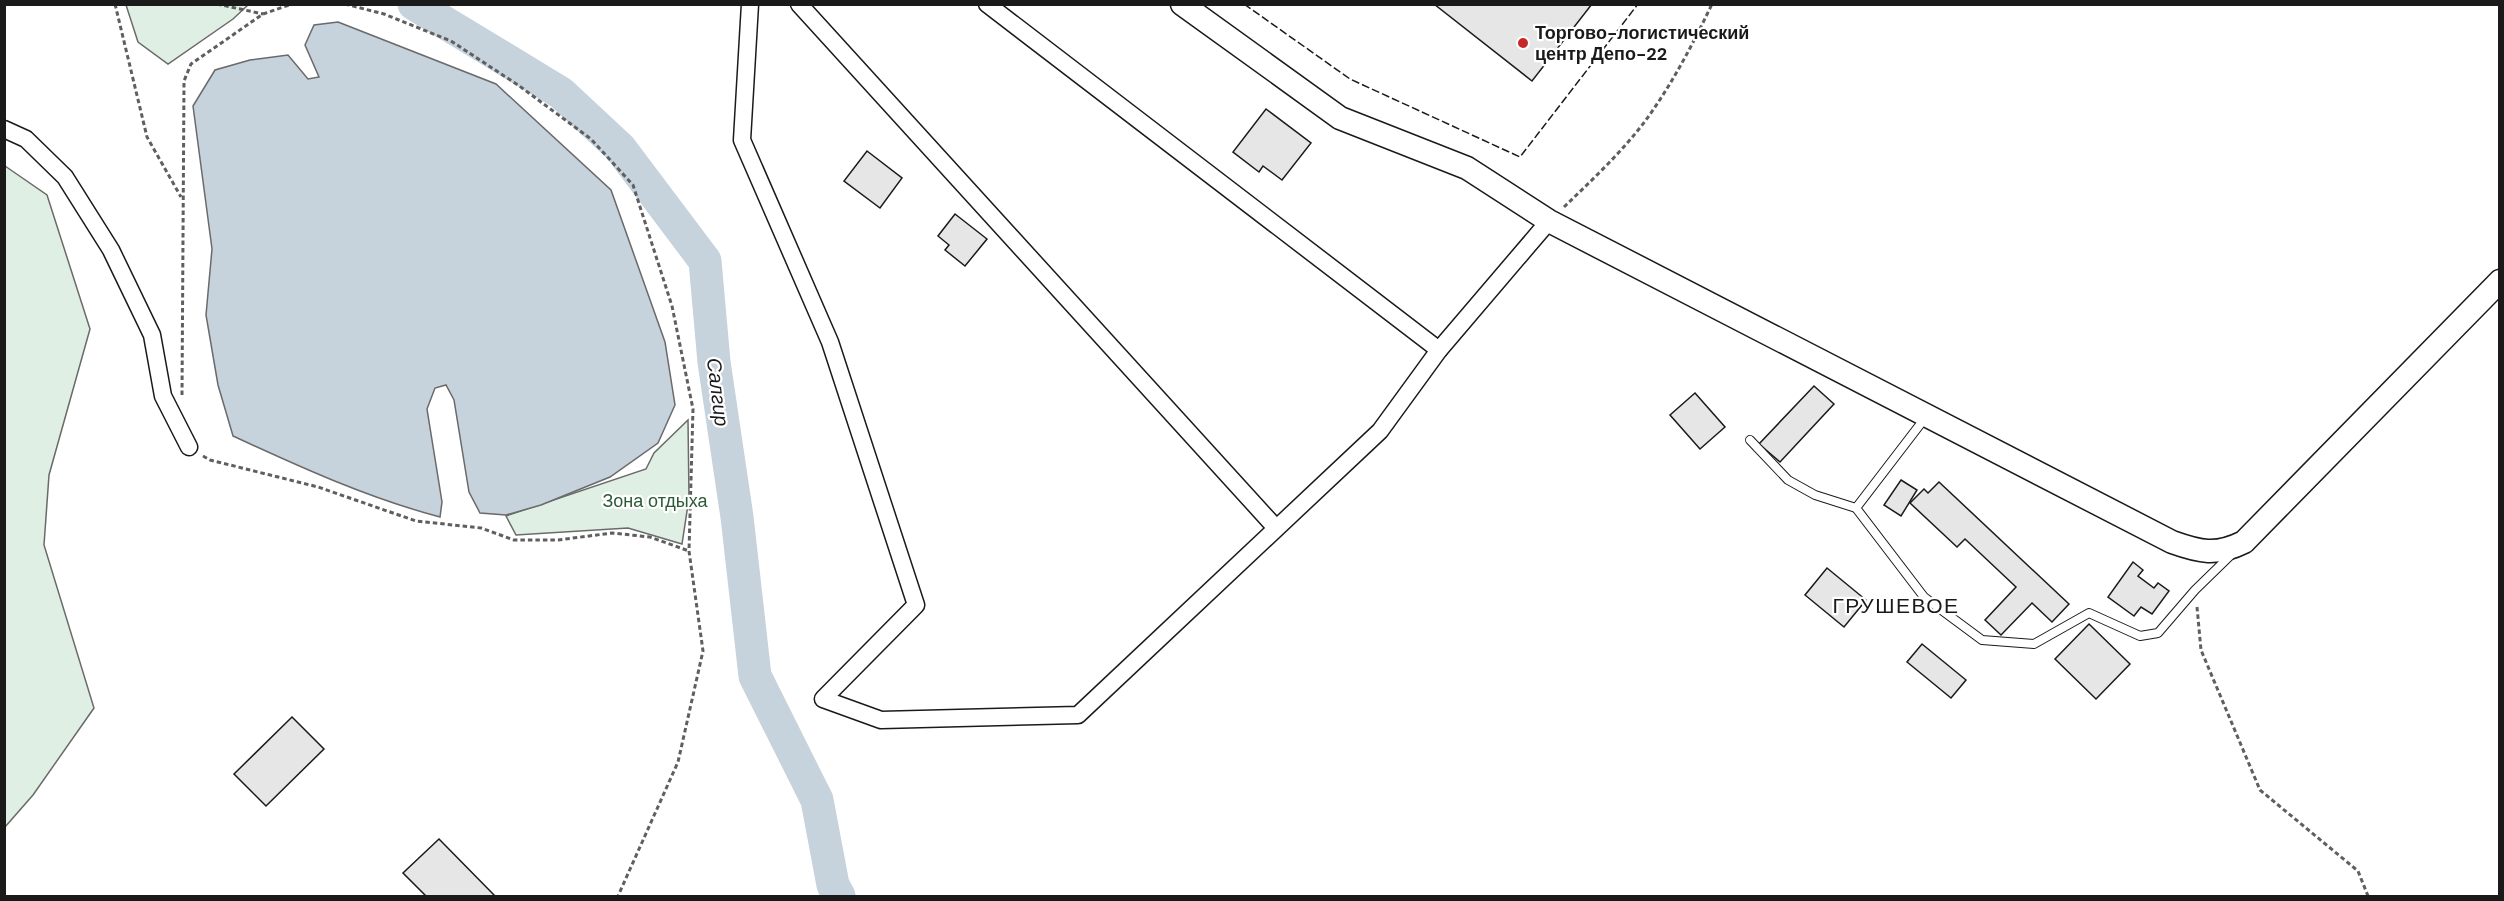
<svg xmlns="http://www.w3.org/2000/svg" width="2504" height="901" font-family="'DM Sans',sans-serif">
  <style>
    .green { fill: #e0efe3; stroke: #6a6a6a; stroke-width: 1.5 }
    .water { fill: #c6d2dc; stroke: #6a6a6a; stroke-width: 1.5 }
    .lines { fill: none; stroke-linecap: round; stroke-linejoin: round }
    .river { stroke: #c6d2dc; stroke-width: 33 }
    .building { fill: #e6e6e6; stroke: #1a1a1a; stroke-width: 1.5 }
    .lane-casing { stroke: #1a1a1a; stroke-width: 10 }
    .street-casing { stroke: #1a1a1a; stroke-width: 19 }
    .secondary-casing { stroke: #1a1a1a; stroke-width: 25 }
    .path { stroke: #5f5f5f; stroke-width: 3; stroke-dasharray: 4.5 3; stroke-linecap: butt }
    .lane { stroke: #fff; stroke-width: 8 }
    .street { stroke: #fff; stroke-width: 16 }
    .secondary { stroke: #fff; stroke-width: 22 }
    .fence { stroke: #1a1a1a; stroke-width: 1.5; stroke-dasharray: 8 3; stroke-linecap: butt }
    .poi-dot { fill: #c62828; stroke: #fff; stroke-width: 2 }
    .labels { text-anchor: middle; stroke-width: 4.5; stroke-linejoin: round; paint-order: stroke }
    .poi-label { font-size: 18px; font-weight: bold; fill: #1a1a1a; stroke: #fff; text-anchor: start }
    .park-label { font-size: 18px; fill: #2b5a34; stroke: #fff }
    .water-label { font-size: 20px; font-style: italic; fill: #1a1a1a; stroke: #fff }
    .quarter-label { font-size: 21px; letter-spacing: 1.5px; fill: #1a1a1a; stroke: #fff }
  </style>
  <rect width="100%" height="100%" fill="#fff"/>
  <g class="green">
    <path d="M126,5v-1l122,1 -15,14 -65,45 -30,-22z"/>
    <path d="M5,166l42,29 43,134 -41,146 -5,70 50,163 -61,87 -28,32z"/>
    <path d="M688,420l1,78 -7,46 -54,-16 -112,7 -10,-19 140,-47 8,-16z"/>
  </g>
  <path class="water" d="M338,22l158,62 115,106 54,152 10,63 -17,38 -48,34 -69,28 -35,10 -26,-2 -11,-21 -15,-92 -8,-15 -11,3 -8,21 15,93 -2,15c-72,-19 -140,-50 -207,-81l-15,-51 -12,-70 6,-66 -19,-143 22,-36 35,-10 38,-5 20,24 11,-2 -14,-32 9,-20z"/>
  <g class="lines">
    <path class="river" d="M414,4l147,89 59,55 85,113 9,101 23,155 18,159 62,124 16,85 6,11"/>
  </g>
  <g class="building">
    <path d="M1434,4h158l-60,77z"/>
    <path d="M1266,109l45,34 -29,37 -19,-14 -4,6 -26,-20z"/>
    <path d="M867,151l35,27 -22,30 -36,-27z"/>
    <path d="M955,214l32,25 -22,27 -20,-16 4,-5 -11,-9z"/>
    <path d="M1814,386l20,18 -54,58 -21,-18z"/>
    <path d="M1695,393l30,34 -25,22 -30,-34z"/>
    <path d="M1901,480l16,10 -16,26 -17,-11z"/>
    <path d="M1939,482l130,122 -17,18 -20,-19 -31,32 -16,-15 31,-33 -51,-48 -8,8 -47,-44 14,-14 4,4z"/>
    <path d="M2133,562l10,8 -5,6 16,12 4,-5 11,8 -17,23 -11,-7 -7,9 -26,-19z"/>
    <path d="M1827,568l39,32 -22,27 -39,-32z"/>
    <path d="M2089,624l41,40 -34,35 -41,-40z"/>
    <path d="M1922,644l44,36 -15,18 -44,-36z"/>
    <path d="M292,717l32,32 -58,57 -32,-32z"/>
    <path d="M439,839l56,57h-69l-23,-23z"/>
  </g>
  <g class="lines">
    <defs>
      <g id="lane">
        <path d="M1925,418l-69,90 68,89 58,43 52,4 55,-31 51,23 18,-3 37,-43 38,-37"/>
        <path d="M1750,440l38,40 27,15 41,13"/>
      </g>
      <g id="street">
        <path d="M750,4l-8,136 88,202 86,263 -93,94 58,21 197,-5 302,-284 59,-81 110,-129"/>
        <path d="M799,4l477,524"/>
        <path d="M987,4l452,346"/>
        <path d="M4,129l22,10 39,38 46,73 41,85 11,61 26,51"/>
      </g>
      <path id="secondary" d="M1182,4l158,114 127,50 82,53 623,321c28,10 44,14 72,0l256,-261"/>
    </defs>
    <use href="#lane" class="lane-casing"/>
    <use href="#street" class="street-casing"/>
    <use href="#secondary" class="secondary-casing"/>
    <g class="path">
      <path d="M115,4l32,133 34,60"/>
      <path d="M217,4l46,10"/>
      <path d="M345,4l39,10 67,27 67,44 73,54 42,46 39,121 21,103 -4,142 14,100 -25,111 -60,134"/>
      <path d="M1564,207c28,-27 58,-55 82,-87 26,-36 47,-76 66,-116"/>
      <path d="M182,395l2,-314 7,-17 72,-50 29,-10"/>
      <path d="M203,456l7,4 108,27 98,34 65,7 33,12h44l54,-7 38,4 39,14"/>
      <path d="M2197,607l4,43 59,140 98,81 10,25"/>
    </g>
    <use href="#lane" class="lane"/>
    <use href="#street" class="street"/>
    <use href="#secondary" class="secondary"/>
    <path class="fence" d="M1244,4l106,75 170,78 118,-153"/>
  </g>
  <circle class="poi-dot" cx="1523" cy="43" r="6"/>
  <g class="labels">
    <g class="poi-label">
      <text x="1535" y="39">Торгово-логистический<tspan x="1535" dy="21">центр Депо-22</tspan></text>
    </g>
    <g class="park-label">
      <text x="655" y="507">Зона отдыха</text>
    </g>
    <g class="water-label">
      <text transform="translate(718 392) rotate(83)" y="7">Салгир</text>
    </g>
    <g class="quarter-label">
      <text x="1896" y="613">ГРУШЕВОЕ</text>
    </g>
  </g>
  <rect width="2504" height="901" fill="none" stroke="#1a1a1a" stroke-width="12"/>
</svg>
